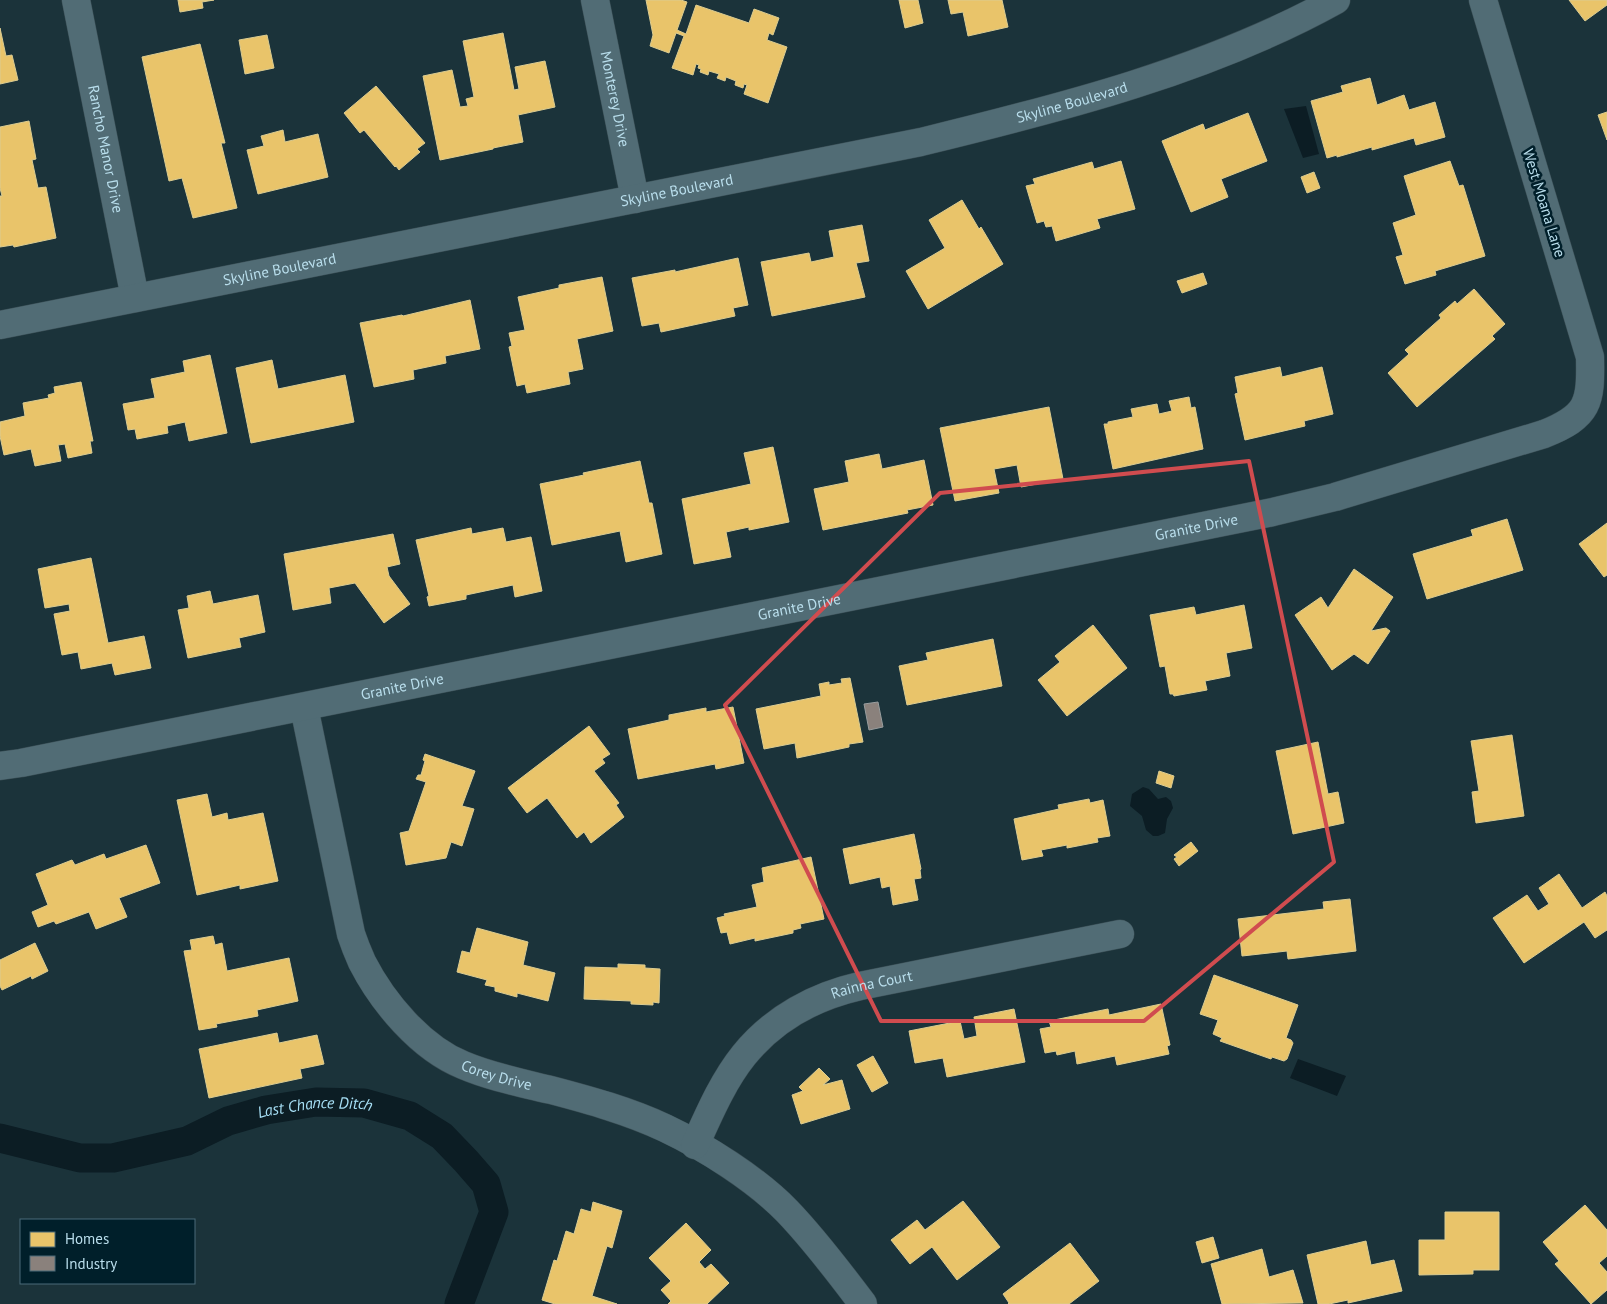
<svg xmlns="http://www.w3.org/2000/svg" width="1607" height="1304" font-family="'PT Sans',sans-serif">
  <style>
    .water { fill: #0c1d24 }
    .homes { fill: #e9c46a; stroke: #dbcc91 }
    .industry { fill: #8a817c; stroke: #989d9e }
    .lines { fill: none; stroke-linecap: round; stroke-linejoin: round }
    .canal { stroke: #0c1d24; stroke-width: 29 }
    .minor-casing { stroke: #3a4e55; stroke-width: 29 }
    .minor { stroke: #516c75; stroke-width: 28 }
    .marked { fill: none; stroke: #d04c4f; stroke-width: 4; stroke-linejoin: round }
    .labels { text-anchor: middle; stroke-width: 5; stroke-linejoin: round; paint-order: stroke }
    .street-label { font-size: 15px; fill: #b9deec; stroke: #001f2a }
    .water-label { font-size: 16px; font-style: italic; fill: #a5ddf3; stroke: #001f2a }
  </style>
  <rect width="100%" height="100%" fill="#1b333a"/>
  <g class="water">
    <path d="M1306,106l13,48 -16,4 -19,-49z"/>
    <path d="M1143,787l6,2 9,10 8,-2 5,4 2,7 -6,11 -2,14 -7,3h-5l-7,-6 -4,-14 -12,-10 2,-12z"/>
    <path d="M1298,1059l48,17 -9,20 -47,-18z"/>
  </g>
  <g class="homes">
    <path d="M178,0h36l-12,2 1,6 -23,4z"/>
    <path d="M646,0h35l6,2 -10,28 9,4 10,-29 53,18 5,-14 25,9 -6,17 -4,-2 -2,7 20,7 -19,56 -24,-9 3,-9 -3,-1 -1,4 -8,-3 1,-4 -10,-4 -1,4 -8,-3 2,-4 -10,-3 -1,4 -8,-3 1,-3 -3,-1 1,-3 -3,-1 -3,11 -21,-7 12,-32 -8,-3 -7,20 -19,-7 3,-11z"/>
    <path d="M899,0h19l5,23 -18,5z"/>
    <path d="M948,0h54l6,27 -40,9 -5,-24 -12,2z"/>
    <path d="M1569,0h38v5l-22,16z"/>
    <path d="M0,28l6,28 6,-1 6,25 -18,4z"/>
    <path d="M503,33l11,57 5,-1 -4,-22 30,-6 10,46 -37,8 5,27 -30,6v1l-53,11 -17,-84 29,-6 8,37 8,-1 -2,-7 8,-2 -11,-56z"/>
    <path d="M267,35l7,33 -29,6 -6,-34z"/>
    <path d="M200,44l25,99h-4l16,65 -44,10 -11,-40 -13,3 -27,-124z"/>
    <path d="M1370,78l7,27 27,-10 5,15 26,-8 10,35 -29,8 -2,-7 -42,12v-3l-35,10v-2l-10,3 -16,-57 32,-9 -2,-6z"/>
    <path d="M376,86l49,57 -8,6 3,3 -21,18 -3,-4 -1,1 -31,-37 -4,3 -16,-20z"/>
    <path d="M1607,112v28l-9,-25z"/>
    <path d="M1248,113l19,48 -46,18 7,18 -37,15 -29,-71 41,-17 2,6z"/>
    <path d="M29,121l7,38 -4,1 6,28 8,-1 10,51 -42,9 -1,-2 -13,2v-51h2l-2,-8v-61z"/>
    <path d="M283,130l2,12 33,-8 10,43 -70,17 -11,-44 17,-4 -3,-10z"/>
    <path d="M1121,161l14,48 -38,10 3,9 -44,13 -4,-15 -6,1 -2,-6 -7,2 -11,-37 9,-2 -2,-5 59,-17 2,7z"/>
    <path d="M1450,161l9,25 4,-1 22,71 -50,15 1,4 -31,9 -9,-27 7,-2 -10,-32 23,-8 -12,-39z"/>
    <path d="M1314,172l6,16 -13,5 -6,-16z"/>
    <path d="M962,200l17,29 2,-2 22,37 -75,45 -22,-38 39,-23 -16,-28z"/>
    <path d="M862,225l7,36 -13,2 9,34 -93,19 -11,-54 48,-9 2,9 23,-5 -5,-26z"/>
    <path d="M738,258l10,47 -15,3 2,8 -74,16 -2,-9 -17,3 -10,-48 43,-8v2z"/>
    <path d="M1203,273l4,11 -25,9 -5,-12z"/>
    <path d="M602,277l11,54 -36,8 6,30 -15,3 2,12 -43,9 -2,-9 -8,2 -8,-39 3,-1 -3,-13 16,-3 -7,-33 41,-9v-3z"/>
    <path d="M1474,289l31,35 -13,12 3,3 -78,68 -29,-34 21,-19 -4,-4 36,-32 -2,-3 16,-14 2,3z"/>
    <path d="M470,300l10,49 -35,7 1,7 -33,7 1,9 -40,8 -14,-64 42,-8 1,1z"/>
    <path d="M210,355l17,78 -38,8 -4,-19 -18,4 1,7 -31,6 -2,-10 -7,1 -5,-26 32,-6 -4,-19 34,-7 -2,-11z"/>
    <path d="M272,360l6,29 67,-14 9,47 -103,21 -15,-75z"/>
    <path d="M1280,367l2,10 40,-10 11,47 -29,7 1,5 -60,14 -10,-46 3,-1 -3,-16z"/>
    <path d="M81,382l12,59h-3l2,12 -24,5 -3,-14 -7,1 3,16 -26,5 -4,-17 -27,6 -4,-19v-14l25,-6 -2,-13 26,-5 -1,-3 7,-2 -1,-6z"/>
    <path d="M1189,397l2,11 4,-1 8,42 -90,20 -9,-45h4v-2l25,-5 -2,-8 26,-5 2,10 13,-3 -3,-10z"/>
    <path d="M1049,407l14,72 -42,8 -4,-22 -23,4 5,24 -44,8 -15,-73z"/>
    <path d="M773,447l16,75 -40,8v-3l-23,5 5,25 -37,7 -12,-65 69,-15 -7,-31z"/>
    <path d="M879,454l3,15 42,-9 9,45 -26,5 1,3 -85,17 -9,-41 35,-7 -4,-21z"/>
    <path d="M640,461l9,42h3l10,51 -36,8 -6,-31 -68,14 -12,-61 44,-9 -1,-2z"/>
    <path d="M1507,519l16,51 -96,29 -14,-45 60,-18 -2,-6z"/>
    <path d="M1607,523v52l-3,2 -25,-33z"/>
    <path d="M471,528l1,6 31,-6 3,14 25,-5 11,54 -27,6 -2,-12 -47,10v4l-37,7 -2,-9 2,-1 -13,-56z"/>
    <path d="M393,534l7,30 -13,3 2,9 21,28 -26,19 -29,-40 -26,5 2,15 -38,7 -9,-56z"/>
    <path d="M91,558l17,85 36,-7 7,32 -36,7 -3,-12 -31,6 -3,-17 -16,3 -8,-41 16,-3 -1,-7 -24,4 -7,-39z"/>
    <path d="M1354,569l39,28 -22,34 15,-3 4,3 -22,33 -14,-10 -22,16 -37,-55 26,-18 7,11z"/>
    <path d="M210,591l3,13 45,-9 7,37 -26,6 2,9 -53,11 -10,-48 11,-2 -2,-12z"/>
    <path d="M1244,605l8,43 -26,5 4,23 -25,5 2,9 -33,6 -1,-2h-3l-5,-28 -5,1 -10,-52 44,-8 2,8z"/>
    <path d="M1093,625l34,43 -60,48 -29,-36 22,-18 -5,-6z"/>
    <path d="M993,639l9,47 -95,19 -8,-39 29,-6 -2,-7z"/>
    <path d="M850,678l13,64 -14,2v3l-52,11 -2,-15 -31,6 -8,-40 65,-13 -2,-12 10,-2v3l13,-2 -1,-4z"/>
    <path d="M733,707l11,56 -28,6 -1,-5 -77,15 -10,-50 41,-9v-5l37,-7v4z"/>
    <path d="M589,726l21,28 -8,5 3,4 -11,8 25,32 -3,2 8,12 -33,26 -7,-11 -7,6 -30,-40 -20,15 -19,-25z"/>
    <path d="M1512,735l12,81 -48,7 -4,-31 7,-1 -8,-50z"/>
    <path d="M1318,742l10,52 10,-2 6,31 -51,11 -17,-83z"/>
    <path d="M425,754l50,17 -13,35 12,3 -12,37 -11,-4 -5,16 -40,7 -6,-32 9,-2 17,-49 -10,-3 2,-4h3l4,-14 -2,-1z"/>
    <path d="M1159,771l15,5 -3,12 -15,-5z"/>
    <path d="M207,794l5,23 15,-4 1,7 35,-7 15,68 -38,8v-4l-43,10 -20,-95z"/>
    <path d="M1089,799l1,4 13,-3 7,36 -13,2 1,4 -31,6v-3l-26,5 2,6 -21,4 -8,-41 45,-10 -1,-4z"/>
    <path d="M914,834l7,35 -1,1 1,8 -7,1 4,21 -25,5 -3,-19 -8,2 -2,-11 -30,7 -7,-35z"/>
    <path d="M1191,842l7,9 -19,15 -5,-7 3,-2 -3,-2z"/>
    <path d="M146,845l14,38 -41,15 8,19 -31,12 -7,-17 -33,12 -2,-3 -16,6 -6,-15 16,-7 -12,-31 36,-14 3,5 29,-11 2,5z"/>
    <path d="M811,857l13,62 -24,5 1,4 -8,2v3l-38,8v-3l-25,6 -3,-12 -6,1 -4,-15 8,-2 -1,-2 33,-7 -5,-22 12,-3 -2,-14z"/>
    <path d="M1559,874l23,34 23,-16 2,4v34l-12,8 -11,-16 -60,41 -31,-45 34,-23 11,16 11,-7 -10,-16z"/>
    <path d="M1350,899l6,52 -68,8 -1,-8 -45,5 -4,-37 86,-10 -1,-7z"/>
    <path d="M477,928l51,14 -5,23 32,8 -7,28 -31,-8v4l-22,-6v-4l-10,-2 2,-5 -30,-8 5,-21 8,2z"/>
    <path d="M213,936l2,9 7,-2 5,28 62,-13 9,43 -41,9 1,6 -42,8 1,3 -18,3 -15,-79 8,-1 -2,-10z"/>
    <path d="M35,943l13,28 -16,8 -1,-3 -29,14 -2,-4v-26z"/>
    <path d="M618,964l27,1v3l15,1 -1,34 -6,-1v3l-22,-1v-3l-47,-2 1,-32 33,1z"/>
    <path d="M1214,975l84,30 -12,33 5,2 2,3 -6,16 -3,2 -12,-4 -1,2 -51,-18 2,-3 -9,-4 5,-14 -18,-6z"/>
    <path d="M1161,1004l9,41 -3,1 2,8 -52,11 -2,-9 -38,8 -2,-13 -18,4 -1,-4 -11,2 -5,-24 11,-2 -2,-6 59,-12 1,6z"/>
    <path d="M1014,1009l11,53 -78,15 -4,-19 -28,5 -6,-32 51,-10 4,18 13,-3 -3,-19z"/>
    <path d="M277,1033l2,10 38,-8 7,29 -24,5 2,9 -93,20 -10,-49z"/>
    <path d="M873,1056l15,27 -16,9 -15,-27z"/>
    <path d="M819,1068l11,11 -7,6 19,-5 8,29 -49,15 -9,-29 11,-4 -4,-4z"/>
    <path d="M963,1201l37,46 -43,33 -25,-33 -22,17 -19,-24 26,-20 8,10z"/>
    <path d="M593,1202l29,9 -10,37 -5,-2 -15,50 25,8h-62l-13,-4 12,-40 3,1 9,-30 8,3 7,-25 10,3z"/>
    <path d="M1585,1205l22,25v26l-8,7 8,9v18l-16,14 -36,-40 4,-3 -16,-19z"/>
    <path d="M1445,1212h54v58h-26v4l-54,1v-35h26z"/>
    <path d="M686,1223l25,27 -12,12 6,7 6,-5 18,19 -22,21h-39l3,-3 -10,-11 10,-9 -22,-23z"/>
    <path d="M1213,1237l6,21 -17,5 -6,-21z"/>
    <path d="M1366,1241l5,24 23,-5 8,31 -54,12v-3l-19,4h-11l-11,-49z"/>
    <path d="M1070,1243l29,38 -30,23h-61l1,-1 -6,-9z"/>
    <path d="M1262,1249l7,28 24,-7 10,33 -81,1 -11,-40z"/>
  </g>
  <path class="industry" d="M878,702l5,25 -14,3 -5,-26z"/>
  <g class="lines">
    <path class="canal" id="s1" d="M0,1138l80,20h33l74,-17 41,-20 38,-11 50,-8 48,1 46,13 32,20 24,25 20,23 8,28 -35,92"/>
    <defs>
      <g id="minor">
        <path id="s2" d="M76,0l59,298"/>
        <path id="s3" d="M595,0l40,199"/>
        <path id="s4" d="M0,325l921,-183c140,-34 289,-72 415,-142"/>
        <path id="s5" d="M304,707l47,227c3,9 7,19 11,28 21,41 59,86 101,103 28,12 59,18 88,25 38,10 78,21 114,38 40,19 91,51 122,83 27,28 52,61 76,93"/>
        <path id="s6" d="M0,766l21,-3 1252,-251 62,-15 209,-63c45,-18 47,-31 46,-77l-107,-357"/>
        <path id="s7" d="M695,1145c14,-31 28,-64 49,-90 30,-37 72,-59 116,-69l260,-52"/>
      </g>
    </defs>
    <use href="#minor" class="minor-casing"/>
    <use href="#minor" class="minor"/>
  </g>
  <path class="marked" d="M1249,461l85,401 -190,159h-263l-156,-316 215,-212z"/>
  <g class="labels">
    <g class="street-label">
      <text dy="5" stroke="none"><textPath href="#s3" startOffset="101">Monterey Drive</textPath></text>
      <text dy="5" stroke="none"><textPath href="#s4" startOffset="1095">Skyline Boulevard</textPath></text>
      <text dy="5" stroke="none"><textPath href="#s2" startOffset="152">Rancho Manor Drive</textPath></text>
      <text dy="5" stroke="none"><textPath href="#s4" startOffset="690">Skyline Boulevard</textPath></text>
      <text transform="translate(1544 203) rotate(73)" y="5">West Moana Lane</text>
      <text dy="5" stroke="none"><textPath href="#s4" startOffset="285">Skyline Boulevard</textPath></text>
      <text dy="5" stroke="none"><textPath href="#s6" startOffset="1220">Granite Drive</textPath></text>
      <text dy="5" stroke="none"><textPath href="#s6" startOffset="815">Granite Drive</textPath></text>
      <text dy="5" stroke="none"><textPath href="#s6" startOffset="410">Granite Drive</textPath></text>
      <text dy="5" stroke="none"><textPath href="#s7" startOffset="252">Rainna Court</textPath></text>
      <text dy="5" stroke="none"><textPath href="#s5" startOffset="444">Corey Drive</textPath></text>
    </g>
    <g class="water-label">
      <text dy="6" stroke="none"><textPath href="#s1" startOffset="326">Last Chance Ditch</textPath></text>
    </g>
  </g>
  <rect x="20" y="1219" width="175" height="65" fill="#001f2a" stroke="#4a6b78"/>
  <rect x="30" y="1232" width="25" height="15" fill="#e9c46a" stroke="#4a6b78"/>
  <text x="65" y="1244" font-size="15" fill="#b9deec">Homes</text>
  <rect x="30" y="1256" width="25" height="15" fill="#8a817c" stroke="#4a6b78"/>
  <text x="65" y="1269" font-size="15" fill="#b9deec">Industry</text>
</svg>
